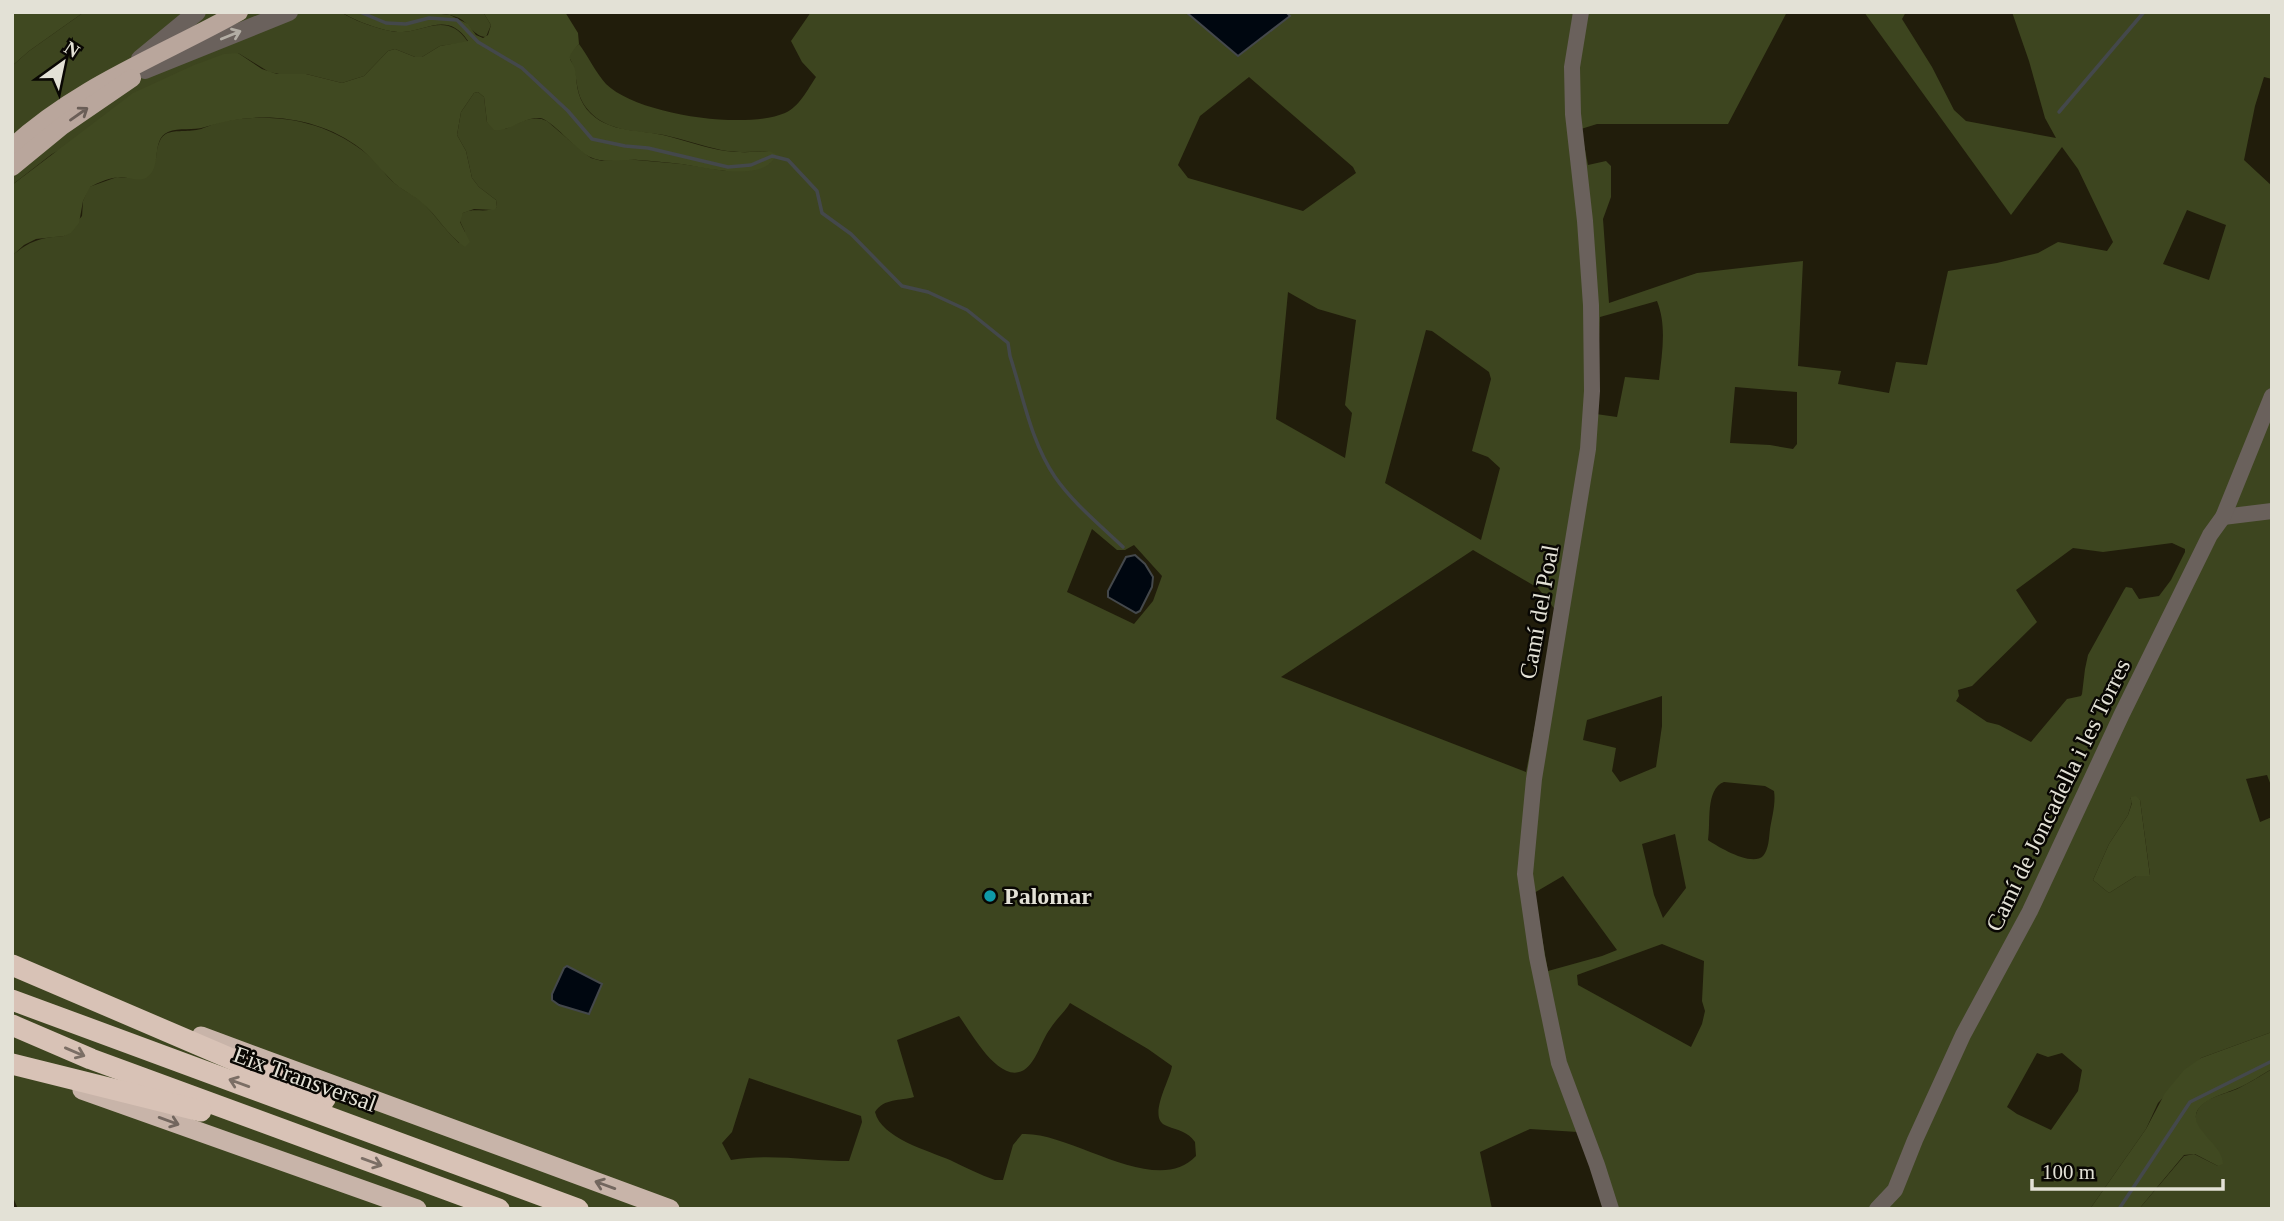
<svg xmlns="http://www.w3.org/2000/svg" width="2284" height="1221" font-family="'Times New Roman',serif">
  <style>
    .green { fill: #3d451f; fill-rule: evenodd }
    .forest { fill: #404921 }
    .water { fill: #000710; stroke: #44484b; stroke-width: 2 }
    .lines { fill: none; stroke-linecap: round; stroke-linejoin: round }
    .stream { stroke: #44484b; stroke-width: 3.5 }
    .minor { stroke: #6a615c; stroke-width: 16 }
    .tertiary { stroke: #6a615c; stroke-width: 18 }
    .primary { stroke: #b9a69c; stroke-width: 18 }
    .trunk { stroke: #c8b4a9; stroke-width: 19 }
    .motorway { stroke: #d8c2b6; stroke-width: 21 }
    .oneway { stroke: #b3aea5 }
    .oneway2 { stroke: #6a5e57 }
    .oneway3 { stroke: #7b6e65 }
    .oneway4 { stroke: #72665e }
    .culture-dot { fill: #0f9aa8; stroke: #090703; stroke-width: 2.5 }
    .labels { text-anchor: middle; stroke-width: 5; stroke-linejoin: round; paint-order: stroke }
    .street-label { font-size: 24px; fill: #e3e1d6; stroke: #090703 }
    .poi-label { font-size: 24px; font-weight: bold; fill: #e3e1d6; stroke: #090703; text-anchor: start }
  </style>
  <rect width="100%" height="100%" fill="#211d0b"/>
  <g class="green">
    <path d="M84,12h257c13,9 42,19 57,20 26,1 49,-22 70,10l-28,4 -18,11h-7l-20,-8 -7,2 -24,25 -22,7 -36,-9 -22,1 -15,-3 -31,-19 -186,101 -40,31v-119l17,-15z"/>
    <path d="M425,12h58l8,13 -5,12c-13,-1 -16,-13 -27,-19 -11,-5 -22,-4 -34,-6z"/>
    <path d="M811,12h976l-59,112h-131l-16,5 7,36 18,-4 5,5v31l-8,22 6,84 88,-30 106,-12 -5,105 43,5 -3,13 51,9 7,-31 31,3 21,-94 49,-8 41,-10 20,-11 49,9 6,-9 -35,-73 -16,-22 -51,68 -147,-203h42l-4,7 30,48 22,43 12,11 90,17 -11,-20 -16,-57 -17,-49h260v67l-8,-2 -9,29 -11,54 28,26v602l-5,-13 -21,4 14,43 12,-5v215l-71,26 -43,45 -12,26 -56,80h-484l-28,-77 -48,-3 -50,23 12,57h-1474l-6,-14v-939c16,-15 31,-19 52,-20l18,-20 1,-15 6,-14 28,-10 14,1 25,-19c3,-37 19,-24 45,-30 8,-3 16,-7 25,-8 54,-10 109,2 149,40 6,5 9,12 14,17 10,11 24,16 34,25 13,13 23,28 36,40l6,-11 -6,-13 4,-6c11,-6 23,1 34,-6l-1,-7 -17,-13 -7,-9 -6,-27 -9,-16 4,-23 13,-19 4,-1 6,5 3,25 18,7c14,-6 28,-15 42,-8l36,31 8,6 11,3 23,-2 57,5 44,7 24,-1 20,-7 -1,-12c-16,1 -32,2 -48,-1 -19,-4 -38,-11 -57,-15 -23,-4 -53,-3 -71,-20 -22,-20 -12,-38 -24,-58l1,-5 9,-8c9,12 17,29 27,40 32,31 139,46 179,29 14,-6 23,-24 31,-36l-14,-15 -11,-21zM1249,77l104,90 3,6 -53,38 -115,-33 -10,-13 22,-49zM2187,210l39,15 -17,55 -46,-16zM1288,292l30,17 38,11 -11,85 7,8 -7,45 -69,-39zM1657,301c10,25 5,52 2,79l-34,-3 -8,40 -21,-3 4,-97zM1426,330l6,1 57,41 2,7 -19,72 16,6 12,11 -19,72 -96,-57zM1735,387l62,5v52l-4,5 -23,-4 -40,-2zM1092,529l25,21h8l9,-5 28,31 -9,25 -19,23 -67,-32zM2172,543l13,6v3l-14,28 -12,16 -20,3 -7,-11 -6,-1 -2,3 -36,65 -3,14 -3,25 -1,2 -14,3 -36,43 -32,-17 -12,-3 -31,-21 3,-5 -1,-6 14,-4 65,-64 -21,-32 57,-42 30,4zM1473,550l65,38 19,24 -31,160 -245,-95zM1662,696v30l-6,41 -36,15 -8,-11 4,-23 -33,-8 4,-20zM1724,782l41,4 9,5c2,12 -2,26 -4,38 -1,8 -1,20 -7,27 -11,11 -45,-9 -55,-16 3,-17 -3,-51 16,-58zM2130,797l10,3 10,75 -14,1 -27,17 -16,-13 16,-36 19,-29 4,-13zM1675,834l11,54 -23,30 -9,-23 -12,-51zM1563,876l54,74 -15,6 -54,15 -14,-78zM1662,944l42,17 -2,40 3,10 -3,13 -11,23 -113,-62 -1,-10zM1070,1003l78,46 24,17c-2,15 -26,53 -5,60 12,5 20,5 28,16l1,14c-40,43 -125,-25 -174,-22l-9,11 -10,35h-8c-15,-5 -30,-13 -45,-20 -21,-9 -69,-22 -75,-48 9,-14 25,-11 39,-15l-17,-57 62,-24c12,16 40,69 65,54 13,-9 17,-29 26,-41 6,-10 14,-16 20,-26zM2037,1053l11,4 14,-4 20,17 -4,21 -27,39 -34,-16 -10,-7zM749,1078l112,38 1,6 -13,39c-39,0 -79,-8 -118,-1l-9,-17 10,-11z"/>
    <path d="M2272,1069v140h-133l45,-53 10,-2 24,12 1,-13c-6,-8 -22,-21 -23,-32 -3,-22 27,-26 41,-32 12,-6 23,-13 35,-20z"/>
  </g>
  <g class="forest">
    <path d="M12,12h72l-55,39 -17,15z"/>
    <path d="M341,12h84l25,3 18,9 8,11 7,3 5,-3 3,-10 -8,-13h82l13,21 1,11c-18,19 -4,12 -3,32 1,17 5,31 20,42 19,14 45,12 67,17 21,5 42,13 63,16 15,2 29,1 43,0l7,3c-9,30 -74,13 -95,10 -15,-2 -29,-3 -43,-4 -15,-1 -35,4 -48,-3 -13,-6 -39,-38 -50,-39 -17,-1 -30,14 -46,12l-7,-8 -3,-25 -6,-5 -4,1 -13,19 -4,23 9,16 6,27 7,9 17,13 1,7 -3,3 -20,-1 -11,4 -3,9 10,20 -5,5c-18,-12 -28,-32 -44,-45 -7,-6 -15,-10 -22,-15 -14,-11 -23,-26 -38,-38 -44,-34 -104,-39 -156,-22 -12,4 -26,0 -37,5 -18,8 -5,36 -22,46 -8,4 -18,-1 -26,-1 -11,1 -21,5 -30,10l-7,14 -4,22 -8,10 -7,3 -28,3 -12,6 -12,11v-71l121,-92 61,-28 30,-11 14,-1 24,16 15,5h29l36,9 22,-7 24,-25 7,-2 20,8h7l18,-11 28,-5c-20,-30 -41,-10 -65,-9 -16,1 -48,-11 -62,-20z"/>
    <path d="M2136,796l4,4 10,76h-14l-27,17 -16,-13 16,-36 19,-29 4,-12 -2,-6z"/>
    <path d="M2272,1032v37c-11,6 -22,14 -34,19 -18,8 -58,16 -35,44 7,10 20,19 20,32l-5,2 -23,-12 -11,1 -45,54h-49l56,-80 19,-36 19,-23 17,-12z"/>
  </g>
  <g class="water">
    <path d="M1186,12h100l4,4 -52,40z"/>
    <path d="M1135,555l10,9 8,13 -1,10 -12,24 -4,2 -28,-16v-6l18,-34z"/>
    <path d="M567,966l35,18 -13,30 -30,-9 -7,-5v-6l12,-26z"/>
  </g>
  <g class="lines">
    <g class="stream">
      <path d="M360,12l26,11 20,1 23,-6 28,2 21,22 44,26 46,43 24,28 33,7 23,2 80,19 23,-2 21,-9 16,4 29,31 5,22 29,21 51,52 26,6 39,18 41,33 2,13c13,40 21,86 45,121 18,26 45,48 68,70"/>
      <path d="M2059,112l85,-100"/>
      <path d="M2119,1209l71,-107 82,-41"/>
    </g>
    <g class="minor">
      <path d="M1581,12l-9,55 1,47 12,107 6,84 1,86 -4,58 -54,330 -9,95 12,83 22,106 38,102 14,44"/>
      <path d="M2223,517l49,-6"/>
      <path d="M1877,1209l18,-19 20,-50 48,-105 67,-124 91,-195 89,-181 13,-18 49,-121"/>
    </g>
    <g class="tertiary">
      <path d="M140,59l57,-47"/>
      <path d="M145,70l144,-58"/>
    </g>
    <g class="primary">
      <path d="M12,147c66,-61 150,-92 227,-135"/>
      <path d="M12,167l50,-41 70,-48"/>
    </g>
    <g class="trunk">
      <path d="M201,1036l469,173"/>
      <path d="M82,1090l335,119"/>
    </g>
    <g class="motorway">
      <path d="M12,965l313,134"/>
      <path d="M12,1000l566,209"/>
      <path d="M12,1025l79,34 408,150"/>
      <path d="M12,1064l189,47"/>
    </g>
  </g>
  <defs><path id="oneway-shaft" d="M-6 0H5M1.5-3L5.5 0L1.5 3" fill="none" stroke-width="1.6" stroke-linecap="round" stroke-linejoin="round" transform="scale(1.75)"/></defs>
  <use class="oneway" href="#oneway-shaft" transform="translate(231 35) rotate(-22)"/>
  <use class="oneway2" href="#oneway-shaft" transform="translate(79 114) rotate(-35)"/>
  <g class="oneway3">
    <use href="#oneway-shaft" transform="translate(75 1052) rotate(23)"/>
    <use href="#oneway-shaft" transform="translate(239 1083) rotate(-160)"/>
    <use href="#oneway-shaft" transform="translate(372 1162) rotate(20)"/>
  </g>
  <g class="oneway4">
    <use href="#oneway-shaft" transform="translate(169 1121) rotate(20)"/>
    <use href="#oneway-shaft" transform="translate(605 1185) rotate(-160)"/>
  </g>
  <circle class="culture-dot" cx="990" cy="896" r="7"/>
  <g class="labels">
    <g class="street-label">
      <text transform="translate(1539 612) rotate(-80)" y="8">Camí del Poal</text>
      <text transform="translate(2058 795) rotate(-64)" y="8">Camí de Joncadella i les Torres</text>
      <text transform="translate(305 1079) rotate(20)" y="8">Eix Transversal</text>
    </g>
    <g class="poi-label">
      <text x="1004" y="904">Palomar</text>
    </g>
  </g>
  <rect width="2284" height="1221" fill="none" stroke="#e3e1d6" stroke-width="28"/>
  <g transform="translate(63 63) rotate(33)" stroke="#090703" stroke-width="5" paint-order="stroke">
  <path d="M0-5L12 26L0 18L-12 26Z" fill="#e3e1d6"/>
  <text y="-10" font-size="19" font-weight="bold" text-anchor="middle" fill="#e3e1d6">N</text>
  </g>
  <path d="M2032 1179v10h191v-10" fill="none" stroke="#e3e1d6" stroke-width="3.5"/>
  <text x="2042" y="1179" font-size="21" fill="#e3e1d6" stroke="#090703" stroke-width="5" paint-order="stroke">100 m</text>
</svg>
